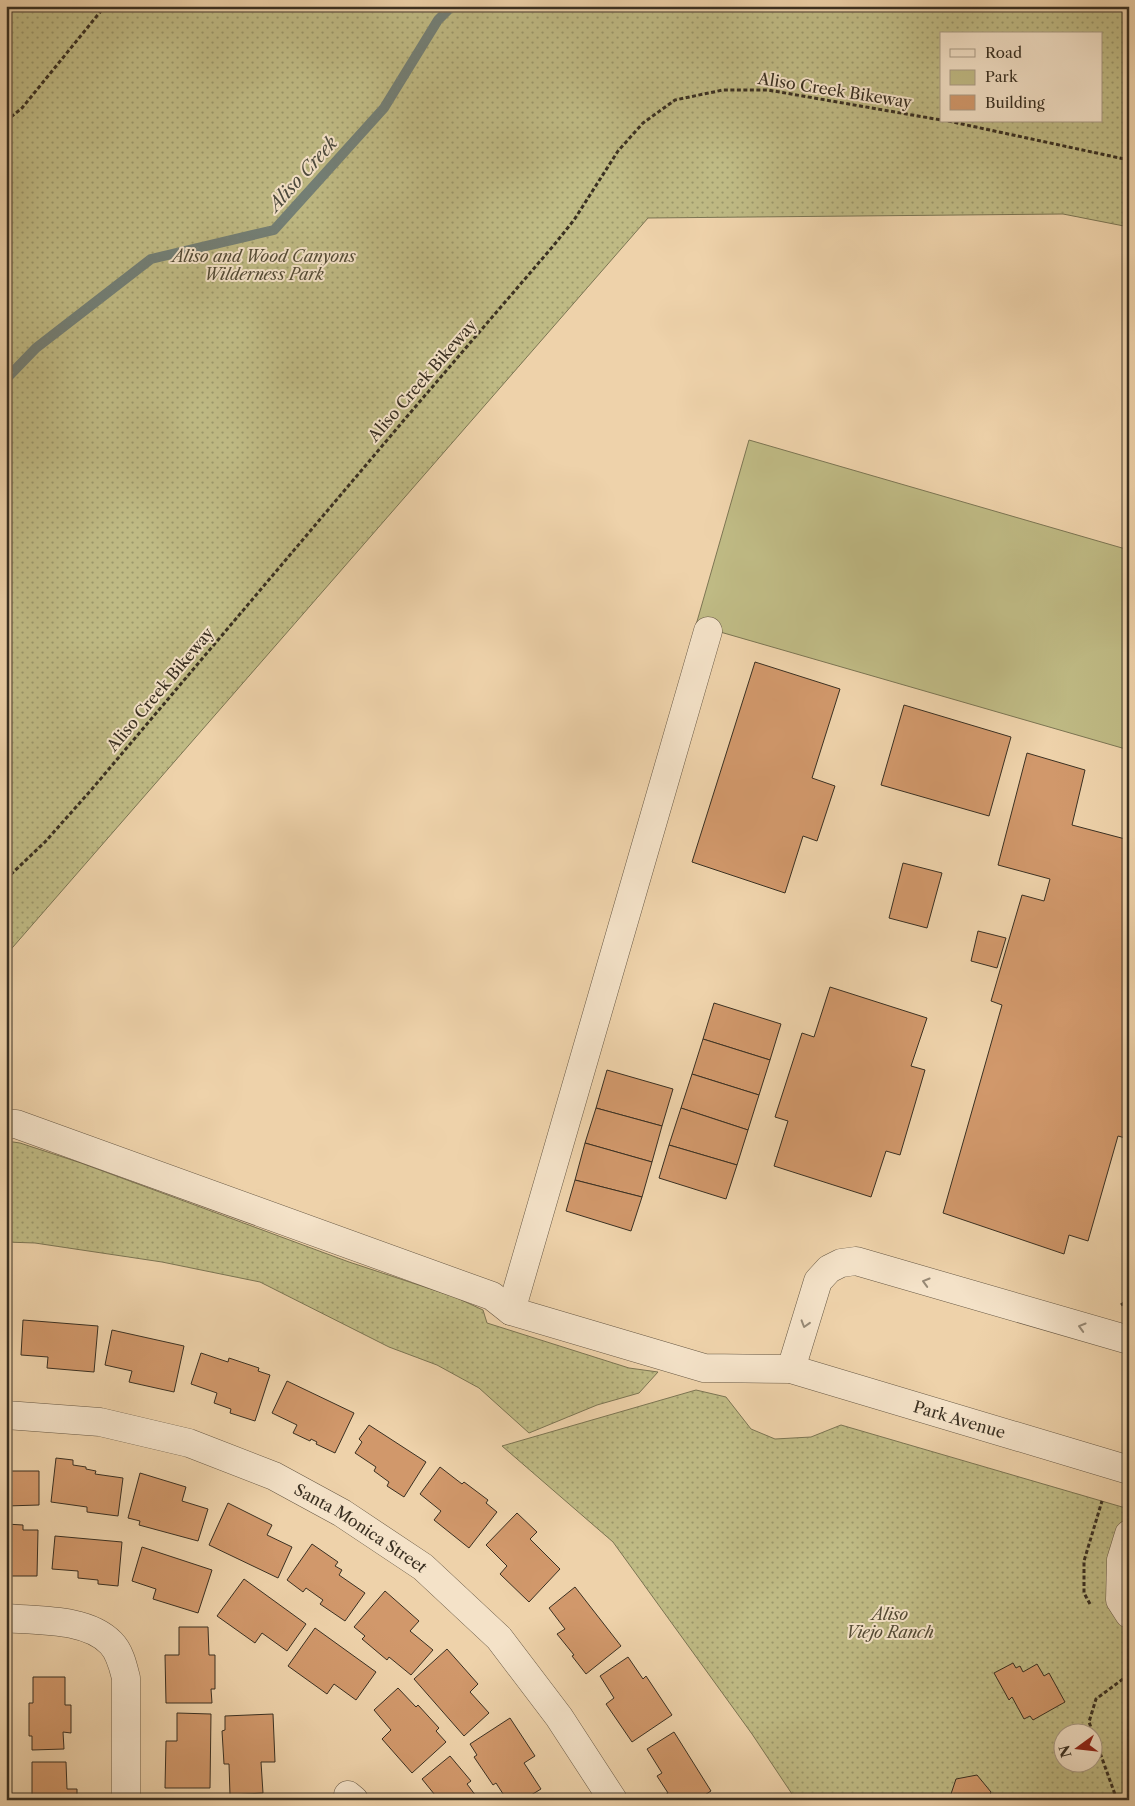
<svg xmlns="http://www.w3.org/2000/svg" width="1135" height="1806" font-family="'Libre Caslon Text',serif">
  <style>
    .green { fill: url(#green-dots); stroke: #7c7553; fill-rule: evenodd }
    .pitch { fill: #bfba84; stroke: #7c7553 }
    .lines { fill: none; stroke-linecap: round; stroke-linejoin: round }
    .stream { stroke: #748077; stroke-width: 10 }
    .building { fill: #d1986b; stroke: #3a3022 }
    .minor-casing { stroke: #675844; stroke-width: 29 }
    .path { stroke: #3a3022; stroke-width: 3; stroke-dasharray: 4 2.5; stroke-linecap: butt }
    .minor { stroke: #f4e2c8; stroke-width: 28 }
    .oneway { stroke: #978975 }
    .labels { text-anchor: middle; stroke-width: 4; stroke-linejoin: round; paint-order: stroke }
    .street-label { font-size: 16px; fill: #3a3022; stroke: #f4e2c8 }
    .park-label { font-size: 16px; font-style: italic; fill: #554c36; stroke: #f4e2c8 }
    .water-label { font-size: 18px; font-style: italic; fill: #4d4b3e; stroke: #f4e2c8 }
  </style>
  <defs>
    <pattern id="green-dots" width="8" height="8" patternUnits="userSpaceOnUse" patternTransform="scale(1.25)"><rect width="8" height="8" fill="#bfba84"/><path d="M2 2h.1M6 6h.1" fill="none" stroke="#9c986c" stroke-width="1.8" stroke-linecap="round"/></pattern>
  </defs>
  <rect width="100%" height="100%" fill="#eed2aa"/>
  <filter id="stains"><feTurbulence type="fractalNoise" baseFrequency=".004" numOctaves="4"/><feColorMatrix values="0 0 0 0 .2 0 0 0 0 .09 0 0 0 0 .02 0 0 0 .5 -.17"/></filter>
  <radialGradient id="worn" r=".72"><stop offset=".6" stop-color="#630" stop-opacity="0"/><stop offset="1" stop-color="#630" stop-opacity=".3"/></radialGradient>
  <g class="green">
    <path d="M6,6h1123v221l-66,-13 -415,4 -642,737zM941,34h160v87h-160z"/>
    <path d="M6,1141l14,2 61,20 268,99 106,35 28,13 4,13 142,45 29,4 -19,21 -42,12 -68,28 -50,-45 -42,-23 -48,-18 -129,-65 -98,-20 -127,-19 -29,-1z"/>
    <path d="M696,1390l30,7 25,32 24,10 36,-2 30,-12 288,84v291h-333l-44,-66 -139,-192 -111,-96zM1062,1734h30v30h-30z"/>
  </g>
  <path class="pitch" d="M749,440l380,110v200l-433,-125z"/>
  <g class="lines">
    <path class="stream" d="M6,379l30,-31 115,-89 123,-29 110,-122 54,-88 14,-14"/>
  </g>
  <g class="building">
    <path d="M755,662l85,27 -28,89 23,8 -18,55 -14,-5 -18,57 -93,-31z"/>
    <path d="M904,705l107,32 -22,79 -108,-31z"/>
    <path d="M1027,753l58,17 -13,55 57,15v299l-11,-3 -30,105 -19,-6 -5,19 -121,-41 59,-208 -11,-4 31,-106 22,6 6,-22 -52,-14z"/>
    <path d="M903,863l39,10 -15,55 -38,-10z"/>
    <path d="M978,931l28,7 -9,30 -26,-7z"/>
    <path d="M830,987l97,31 -16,48 14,4 -25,85 -14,-4 -15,46 -97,-31 14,-45 -13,-4 27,-84 12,4z"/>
    <path d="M714,1003l67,21 -11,36 -67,-21z"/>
    <path d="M703,1039l67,21 -11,35 -67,-21z"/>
    <path d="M607,1070l66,19 -11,37 -66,-18z"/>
    <path d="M692,1074l67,21 -11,35 -67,-22z"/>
    <path d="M596,1108l66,18 -10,36 -67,-19z"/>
    <path d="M681,1108l67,22 -11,35 -68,-20z"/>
    <path d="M585,1143l67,19 -10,35 -67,-17z"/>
    <path d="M669,1145l68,20 -11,34 -67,-21z"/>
    <path d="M575,1180l67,17 -11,34 -65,-20z"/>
    <path d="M6,1320l4,45 -4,1z"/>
    <path d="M23,1320l75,6 -4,46 -47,-4 1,-11 -27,-2z"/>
    <path d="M112,1330l72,16 -10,46 -45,-10 3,-11 -27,-6z"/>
    <path d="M201,1353l27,9 1,-4 30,10 -1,3 12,4 -15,46 -25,-8 1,-4 -17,-6 3,-10 -26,-9z"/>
    <path d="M287,1381l67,32 -19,40 -19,-9 1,-2 -6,-3 -1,2 -17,-8 4,-8 -25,-12z"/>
    <path d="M369,1425l57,37 -22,35 -17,-11 2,-4 -15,-11 2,-4 -21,-14 7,-11 -3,-3z"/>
    <path d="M56,1458l17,2v5l13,2v2l10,2 -1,3 28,4 -5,38 -31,-4v-5l-36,-5z"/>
    <path d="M6,1459h3v12h30v34l-33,1z"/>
    <path d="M440,1467l22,17 2,-2 24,18 -2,3 11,9 -28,36 -35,-28 7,-9 -21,-17z"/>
    <path d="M140,1473l46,14 -4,14 26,8 -10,32 -59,-16 1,-4 -12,-3z"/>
    <path d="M228,1503l44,22 -5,10 25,12 -14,31 -69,-33z"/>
    <path d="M517,1513l20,19 -7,7 30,30 -31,33 -29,-28 7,-8 -21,-21z"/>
    <path d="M6,1524l17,1v5h15l-1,46h-31z"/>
    <path d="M55,1536l67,6 -4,44 -20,-2v-4l-20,-2v-7l-26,-2z"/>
    <path d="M312,1544l26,18 -3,4 7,4 -3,5 26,18 -20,28 -25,-17 3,-4 -17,-12 -3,4 -16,-12z"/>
    <path d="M142,1547l70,23 -14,43 -45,-14 3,-10 -24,-8z"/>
    <path d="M244,1579l62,45 -19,27 -25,-18 -7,10 -38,-27z"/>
    <path d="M575,1587l46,59 -35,28 -14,-18 2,-1 -17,-21 8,-5 -16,-21z"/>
    <path d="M385,1591l34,30 -9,10 23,19 -22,25 -22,-18 -2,3 -25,-21 3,-3 -11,-9z"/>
    <path d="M179,1627h29l1,28h6v34h-4l1,14h-46l-1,-48h14z"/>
    <path d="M315,1628l61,44 -20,28 -22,-16 -7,10 -39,-28z"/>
    <path d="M447,1649l31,35 -8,8 19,21 -25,23 -50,-57z"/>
    <path d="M628,1657l15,22 3,-3 26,39 -40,27 -26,-38 8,-6 -14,-22z"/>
    <path d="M6,1661h2l1,79h-3z"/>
    <path d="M1013,1663l3,5 4,-2 3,6 14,-8 7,12 5,-3 16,29 -32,18 -3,-4 -6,3 -12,-22 -3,3 -15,-27z"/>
    <path d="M33,1677h32v28h6v28l-8,-1 1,17 -32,1v-14h-3v-33h4z"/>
    <path d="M398,1688l18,19 2,-2 21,23 -3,3 10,11 -34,31 -30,-34 9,-9 -17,-20z"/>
    <path d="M177,1713l34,1 -1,74h-45l1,-47h11z"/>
    <path d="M273,1714l2,48h-14l2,31 -33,2 -1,-31h-5l-2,-33 3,-1v-14z"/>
    <path d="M510,1718l25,38 -11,7 17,26 -18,11h-16l-11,-17 -3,2 -19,-28 3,-2 -7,-11z"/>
    <path d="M674,1732l37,59 -14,9h-31l-2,-4 4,-3 -11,-17 5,-3 -15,-24z"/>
    <path d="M6,1749l2,15 3,-1v31h-3v6h-2z"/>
    <path d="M450,1756l21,25 -4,3 9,12 2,-2 4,6h-43l-17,-21z"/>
    <path d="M32,1762h34l1,27h10v11h-45z"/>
    <path d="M977,1775l14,17 -3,8h-39l7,-21z"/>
  </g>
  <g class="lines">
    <defs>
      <g id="minor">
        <path id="s1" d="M708,631l-197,680 193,57 87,1 338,101"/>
        <path d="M6,1124h10l476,172 19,15"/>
        <path d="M791,1369l27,-88 11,-12 12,-6 15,-2 273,79"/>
        <path id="s2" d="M6,1415l94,7 89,21 85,33 68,37 81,54 76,71 60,79 54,83"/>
        <path d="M1129,1534l-8,26 -1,40 9,14"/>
        <path d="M6,1618c32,3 81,0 105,25 9,9 12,23 15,35v122"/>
        <path d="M348,1795l6,5"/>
      </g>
    </defs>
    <use href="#minor" class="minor-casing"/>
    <g class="path">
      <path d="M6,121l16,-13 83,-102"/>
      <path d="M948,121l181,39"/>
      <path d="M6,879l39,-37 47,-53 318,-376 144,-168 20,-25 44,-69 25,-28 32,-23 48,-10h45l173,30"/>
      <path d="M1121,1305l8,-5"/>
      <path d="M1090,1604l-6,-11v-32l18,-60"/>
      <path d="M1123,1679l6,1"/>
      <path d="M1117,1800l-28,-78 7,-23 27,-20 6,-13"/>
    </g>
    <use href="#minor" class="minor"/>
  </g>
  <defs><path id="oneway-chevron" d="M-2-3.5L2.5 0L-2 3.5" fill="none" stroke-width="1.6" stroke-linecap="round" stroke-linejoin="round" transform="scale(1.25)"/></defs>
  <g class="oneway">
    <use href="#oneway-chevron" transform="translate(926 1282) rotate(-164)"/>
    <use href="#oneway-chevron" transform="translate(805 1324) rotate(107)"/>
    <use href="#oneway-chevron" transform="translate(1082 1327) rotate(-164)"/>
  </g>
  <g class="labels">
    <g class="street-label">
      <text transform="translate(835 90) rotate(9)" y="6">Aliso Creek Bikeway</text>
      <text transform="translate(422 380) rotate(-49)" y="6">Aliso Creek Bikeway</text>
      <text transform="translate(160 689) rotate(-50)" y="6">Aliso Creek Bikeway</text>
      <text dy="6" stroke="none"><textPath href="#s1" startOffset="1172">Park Avenue</textPath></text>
      <text dy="6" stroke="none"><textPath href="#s2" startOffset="378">Santa Monica Street</textPath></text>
    </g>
    <g class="park-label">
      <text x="264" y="262">Aliso and Wood Canyons<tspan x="264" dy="18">Wilderness Park</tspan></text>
      <text x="890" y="1620">Aliso<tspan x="890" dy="18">Viejo Ranch</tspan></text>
    </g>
    <g class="water-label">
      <text transform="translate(303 174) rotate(-48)" y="6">Aliso Creek</text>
    </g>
  </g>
  <rect width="1135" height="1806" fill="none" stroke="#eed2aa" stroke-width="25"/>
  <rect x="8" y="8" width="1120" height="1791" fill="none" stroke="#3a3022" stroke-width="2.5"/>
  <rect x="12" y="12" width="1110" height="1781" fill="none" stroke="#3a3022"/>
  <rect x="940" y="32" width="162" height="90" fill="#f4e2c8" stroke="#aa9b86"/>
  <rect x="950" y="49" width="25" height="8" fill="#f4e2c8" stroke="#aa9b86"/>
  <text x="985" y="58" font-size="15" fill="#3a3022">Road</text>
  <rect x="950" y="70" width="25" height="15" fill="#bfba84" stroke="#aa9b86"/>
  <text x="985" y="82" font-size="15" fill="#3a3022">Park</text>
  <rect x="950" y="95" width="25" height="15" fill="#d1986b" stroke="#aa9b86"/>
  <text x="985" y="108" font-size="15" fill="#3a3022">Building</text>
  <g transform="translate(1078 1748) rotate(255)"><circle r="24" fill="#f4e2c8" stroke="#aa9b86"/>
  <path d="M0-4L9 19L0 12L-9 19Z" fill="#8f2418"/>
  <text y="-8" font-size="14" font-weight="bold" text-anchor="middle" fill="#3a3022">N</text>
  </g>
  <rect width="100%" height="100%" filter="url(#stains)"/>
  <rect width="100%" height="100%" fill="url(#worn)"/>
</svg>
